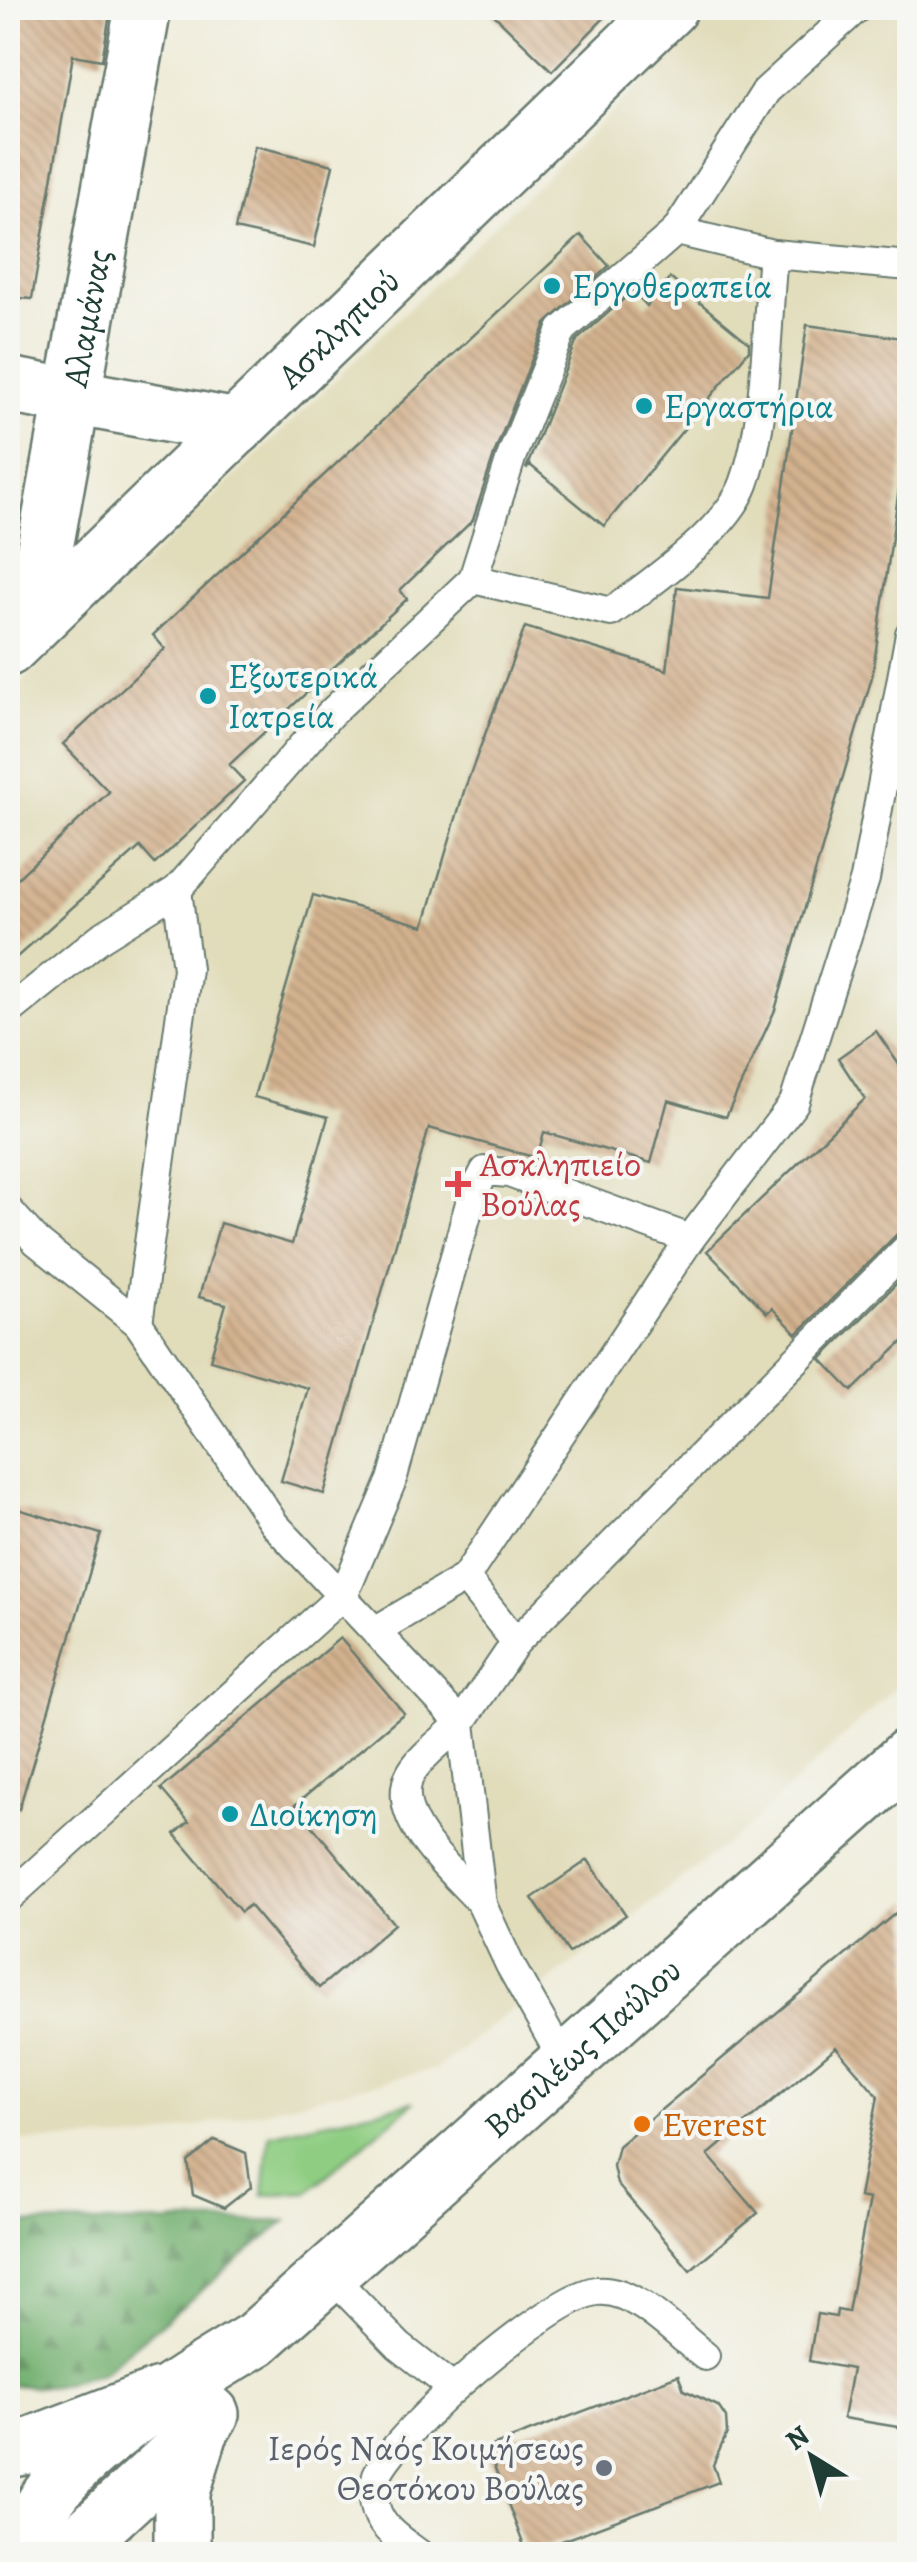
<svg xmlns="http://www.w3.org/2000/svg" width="917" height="2562" font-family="Alegreya,serif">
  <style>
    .built { fill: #e1dcba }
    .green { fill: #8fcd82; stroke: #57855b; stroke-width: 2.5 }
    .forest { fill: url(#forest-firs); stroke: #497652; stroke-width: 2.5 }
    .building { fill: url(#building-back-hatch) }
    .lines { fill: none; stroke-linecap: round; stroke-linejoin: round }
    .service-casing { stroke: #687a6e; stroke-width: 32 }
    .minor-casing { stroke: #687a6e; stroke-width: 60 }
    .tertiary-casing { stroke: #687a6e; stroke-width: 60 }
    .trunk-casing { stroke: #687a6e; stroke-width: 60 }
    .service { stroke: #fff; stroke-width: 28 }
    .minor { stroke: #fff; stroke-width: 55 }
    .tertiary { stroke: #fff; stroke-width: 55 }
    .trunk { stroke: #fff; stroke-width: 55 }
    .culture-dot { fill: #0f9aa8; stroke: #f6f6f2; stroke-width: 4 }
    .health-dot { fill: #e0444e; stroke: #f6f6f2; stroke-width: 4 }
    .food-dot { fill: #e8710a; stroke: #f6f6f2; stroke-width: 4 }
    .worship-dot { fill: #6b7280; stroke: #f6f6f2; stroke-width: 4 }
    .labels { text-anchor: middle; stroke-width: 8; stroke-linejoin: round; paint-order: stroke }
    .culture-label { font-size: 35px; fill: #0d838f; stroke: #f6f6f2; text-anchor: start }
    .street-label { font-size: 35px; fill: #1f3d34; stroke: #f6f6f2 }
    .health-label { font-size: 35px; fill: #be3a42; stroke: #f6f6f2; text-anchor: start }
    .food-label { font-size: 35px; fill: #c56008; stroke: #f6f6f2; text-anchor: start }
    .worship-label { font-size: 35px; fill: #5b616d; stroke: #f6f6f2; text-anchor: end }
  </style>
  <defs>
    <pattern id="forest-firs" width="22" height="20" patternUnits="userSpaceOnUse" patternTransform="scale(2.5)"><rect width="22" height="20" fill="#73b070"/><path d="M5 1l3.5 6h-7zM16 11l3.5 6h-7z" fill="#5e905d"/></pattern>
    <pattern id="building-back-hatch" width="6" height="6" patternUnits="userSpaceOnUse" patternTransform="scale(2.5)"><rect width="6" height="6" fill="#d4b28f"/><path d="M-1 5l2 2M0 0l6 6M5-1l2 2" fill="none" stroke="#ab9276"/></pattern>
  </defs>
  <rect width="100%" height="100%" fill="#f6f6f2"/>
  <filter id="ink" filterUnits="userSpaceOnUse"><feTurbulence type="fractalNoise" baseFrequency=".01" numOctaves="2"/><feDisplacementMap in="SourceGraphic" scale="20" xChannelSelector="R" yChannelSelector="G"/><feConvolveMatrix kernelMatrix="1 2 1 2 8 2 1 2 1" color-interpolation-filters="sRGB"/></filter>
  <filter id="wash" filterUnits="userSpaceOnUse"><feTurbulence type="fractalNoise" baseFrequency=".0048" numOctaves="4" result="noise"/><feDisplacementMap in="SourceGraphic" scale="40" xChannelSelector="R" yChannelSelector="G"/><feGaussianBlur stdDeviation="2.25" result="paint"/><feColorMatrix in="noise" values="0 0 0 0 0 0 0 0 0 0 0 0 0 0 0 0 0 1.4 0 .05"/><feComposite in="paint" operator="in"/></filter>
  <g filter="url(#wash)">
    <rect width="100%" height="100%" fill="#efecd9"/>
    <path class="built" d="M720,8h189v1666l-163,155 -310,240 -291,70 -137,2v-1446z"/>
    <path class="green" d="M414,2102l-107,90 -44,3 6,-61z"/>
    <path class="forest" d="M286,2221l-185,152 -50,14 -43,-2v-161z"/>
    <g id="blocks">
      <g class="building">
        <path d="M8,8h103l-9,52 -29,-5 -41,244 -24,-2z"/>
        <path d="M487,8h127l-62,63z"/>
        <path d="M255,146l78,19 -19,82 -79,-18z"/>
        <path d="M581,235l28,31 -63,58 -50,125 -23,71 -73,70 7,9 -178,166 15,16 -89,83 -15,-17 -132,118v-78l101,-95 -46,-48 102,-95 -12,-14z"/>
        <path d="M670,278l79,65v7l-145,176 -74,-61 -4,4 51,-129 56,-49 14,15z"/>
        <path d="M807,325l103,14v73l-38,265 -97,333 -49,107 -58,-17 -17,63 -107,-31 -7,26 -108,-30 -105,366 -43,-13 27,-93 -98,-28 16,-56 -27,-7 21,-74 72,21 36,-127 -74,-20 59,-202 111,31 41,-138 60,-161 142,43 10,-83 91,11z"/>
        <path d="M876,1031l24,35 10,-9v171l-12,5 -101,101 -25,-26 -5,5 -60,-62 158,-152 -27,-41z"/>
        <path d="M910,1270v65l-58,56 -31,-32z"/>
        <path d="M8,1506l93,28 -82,275 -11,-2z"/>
        <path d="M340,1638l64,75 -109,92 99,119 -75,64 -70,-83 -8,7 -66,-78 14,-12 -28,-33z"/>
        <path d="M588,1860l38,55 -57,38 -37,-55z"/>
        <path d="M910,1901v528l-67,-11 9,-49 -43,-8 8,-47 19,3 1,-7 11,2 21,-113 -10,-2 19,-101 -42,-49 -128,108 50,58 -68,57 -73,-86 -4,-18 5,-20z"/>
        <path d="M215,2140l31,13 5,34 -27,21 -31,-13 -5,-33z"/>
        <path d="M678,2375l6,15 34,16 8,12 1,15 -14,32 6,17 -192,72 -40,-106z"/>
      </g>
    </g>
  </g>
  <g filter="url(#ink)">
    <use href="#blocks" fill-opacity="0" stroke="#687a6e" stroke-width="2.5"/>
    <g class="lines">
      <defs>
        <g id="service">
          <path d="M676,231l90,-140 91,-83"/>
          <path d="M473,579l138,33c40,-29 115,-81 133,-128 24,-66 22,-159 29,-230"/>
          <path d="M8,1012l92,-74 77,-48 153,-176 143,-135 39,-124 50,-125 114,-99 97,23 137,12"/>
          <path d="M8,1210l28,31 102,82 137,202 186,198c-15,15 -40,32 -50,50 -25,45 45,101 71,131"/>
          <path d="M690,1239l104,-136 71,-224 45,-245"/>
          <path d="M138,1323l49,-354 -10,-79"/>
          <path d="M378,1629l87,-51"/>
          <path d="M8,1898l336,-304 48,-114 80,-284 13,-25 24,2 181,66 -225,339 51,64"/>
          <path d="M565,2063l-55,-98 -28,-60 -21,-182 55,-81 394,-397"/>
          <path d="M329,2274l70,72 52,41"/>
          <path d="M419,2554c-17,-13 -40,-26 -44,-49 -2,-6 0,-24 2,-30 18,-43 173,-178 219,-184 38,-5 82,45 109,65"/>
          <path d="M628,2554h1"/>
        </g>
        <g id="minor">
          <path d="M8,385l229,42"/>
          <path id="s1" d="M31,625l112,-617"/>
        </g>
        <g id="tertiary">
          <path id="s2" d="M8,648l661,-640"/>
          <path id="s3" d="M33,2554c1,-11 1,-27 5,-38 26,-63 159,-142 218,-177l654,-584"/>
          <path d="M50,2554l27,-9 123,-113 11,-18"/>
        </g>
        <g id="trunk">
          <path d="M8,2450l21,-4 131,-50"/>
          <path d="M8,2543l15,11"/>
          <path d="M182,2554v-62l18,-60"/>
        </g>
      </defs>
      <use href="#service" class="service-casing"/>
      <use href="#minor" class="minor-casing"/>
      <use href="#tertiary" class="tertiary-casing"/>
      <use href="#trunk" class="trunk-casing"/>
      <use href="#service" class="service"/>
      <use href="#minor" class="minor"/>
      <use href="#tertiary" class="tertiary"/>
      <use href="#trunk" class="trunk"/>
    </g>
  </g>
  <g class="culture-dot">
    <circle cx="552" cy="286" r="10"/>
    <circle cx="644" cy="406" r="10"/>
    <circle cx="208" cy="696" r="10"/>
    <circle cx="230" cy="1814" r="10"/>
  </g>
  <path class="health-dot" d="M453 1169h10v10h10v10h-10v10h-10v-10h-10v-10h10z"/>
  <circle class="food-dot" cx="642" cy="2124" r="10"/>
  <circle class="worship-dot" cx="604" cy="2468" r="10"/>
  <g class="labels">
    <g class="culture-label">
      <text x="572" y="298">Εργοθεραπεία</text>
      <text x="664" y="418">Εργαστήρια</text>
      <text x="228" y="688">Εξωτερικά<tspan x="228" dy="40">Ιατρεία</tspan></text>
      <text x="250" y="1826">Διοίκηση</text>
    </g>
    <g class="street-label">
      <text dy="12" stroke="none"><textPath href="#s1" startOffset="312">Αλαμάνας</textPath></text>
      <text dy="12" stroke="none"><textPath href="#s2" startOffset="460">Ασκληπιού</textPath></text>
      <text dy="12" stroke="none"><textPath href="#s3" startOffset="760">Βασιλέως Παύλου</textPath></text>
    </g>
    <g class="health-label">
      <text x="480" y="1176">Ασκληπιείο<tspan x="480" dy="40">Βούλας</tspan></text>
    </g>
    <g class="food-label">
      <text x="662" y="2136">Everest</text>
    </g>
    <g class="worship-label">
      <text x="584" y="2460">Ιερός Ναός Κοιμήσεως<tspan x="584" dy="40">Θεοτόκου Βούλας</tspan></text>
    </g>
  </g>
  <rect width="917" height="2562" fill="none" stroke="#f6f6f2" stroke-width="40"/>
  <g transform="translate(812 2457) rotate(323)" stroke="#f6f6f2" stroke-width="8" paint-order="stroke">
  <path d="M0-8L18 38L0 25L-18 38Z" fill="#1f3d34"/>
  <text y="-15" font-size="28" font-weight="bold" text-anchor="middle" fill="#1f3d34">N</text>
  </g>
</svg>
